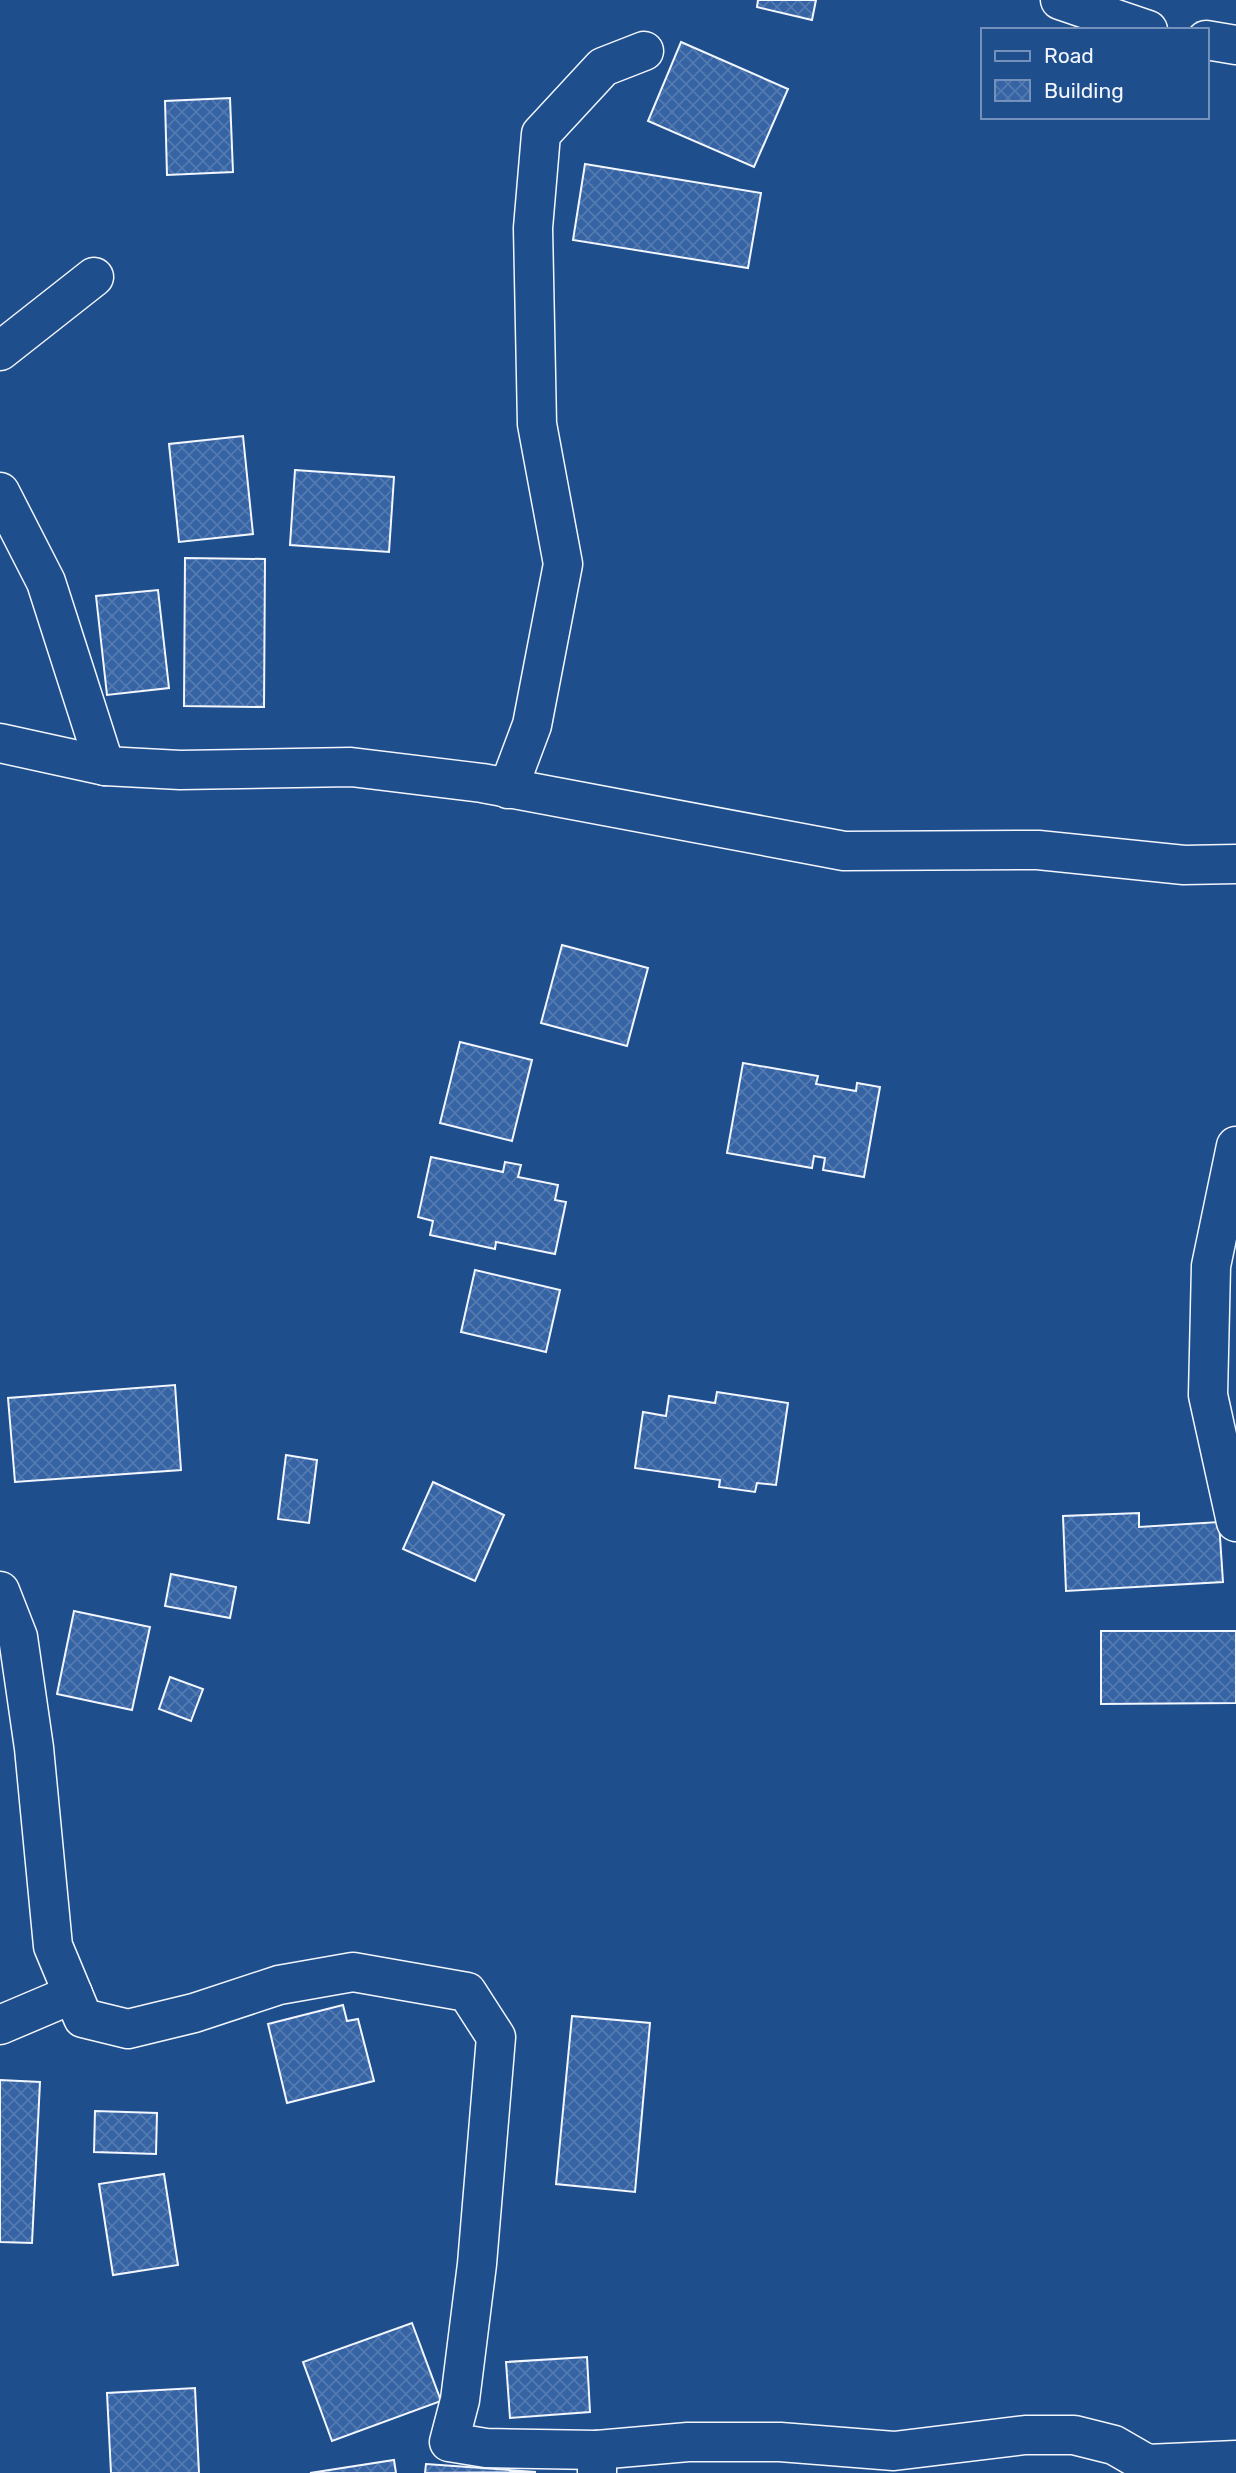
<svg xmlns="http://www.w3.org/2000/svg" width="1236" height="2473" font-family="Rubik,sans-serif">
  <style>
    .building { fill: url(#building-cross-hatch); stroke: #f2f6ff; stroke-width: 2 }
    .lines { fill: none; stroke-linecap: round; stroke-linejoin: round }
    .street-casing { stroke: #f2f6ff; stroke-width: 41 }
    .street { stroke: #1f4e8c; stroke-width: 38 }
  </style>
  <defs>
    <pattern id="building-cross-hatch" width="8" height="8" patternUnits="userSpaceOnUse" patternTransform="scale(1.75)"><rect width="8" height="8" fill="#3563a3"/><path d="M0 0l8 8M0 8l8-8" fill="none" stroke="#537ab1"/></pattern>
  </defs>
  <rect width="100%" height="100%" fill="#1f4e8c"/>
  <g class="building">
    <path d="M758,0h58l-4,20 -55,-13z"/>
    <path d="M681,42l107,47 -34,78 -106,-46z"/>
    <path d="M230,98l3,74 -66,3 -2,-74z"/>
    <path d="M585,164l176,29 -13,75 -175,-28z"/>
    <path d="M243,436l10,98 -74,8 -10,-98z"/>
    <path d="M295,470l99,7 -5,75 -99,-7z"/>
    <path d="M185,558l80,1 -1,148 -80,-1z"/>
    <path d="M158,590l11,98 -62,7 -11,-99z"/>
    <path d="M562,945l86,23 -21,78 -86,-23z"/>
    <path d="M460,1042l72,18 -20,81 -72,-18z"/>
    <path d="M743,1063l75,13 -2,8 40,7 1,-8 23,4 -16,90 -41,-7 2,-12 -11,-2 -2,12 -85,-15z"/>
    <path d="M431,1157l72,15 2,-10 16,3 -3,12 40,8 -3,15 11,2 -11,52 -59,-12 -1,7 -65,-14 3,-14 -15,-4z"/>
    <path d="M475,1270l85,20 -14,62 -85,-20z"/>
    <path d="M175,1385l6,85 -166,12 -7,-84z"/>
    <path d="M717,1392l71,11 -12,82 -19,-2 -2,9 -36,-5 1,-7 -85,-12 8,-56 23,4 3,-20 46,7z"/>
    <path d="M286,1455l31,5 -8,63 -31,-4z"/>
    <path d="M433,1482l71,33 -29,66 -72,-32z"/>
    <path d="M1139,1513v14l80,-5 4,60 -157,9 -3,-75z"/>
    <path d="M171,1574l65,13 -6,31 -65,-12z"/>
    <path d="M74,1611l76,16 -18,83 -75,-16z"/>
    <path d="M1101,1631h135v72l-135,1z"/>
    <path d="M170,1677l33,12 -12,32 -32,-12z"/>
    <path d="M343,2005l4,16 11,-2 16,62 -87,22 -19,-79z"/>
    <path d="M572,2016l78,7 -15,169 -79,-8z"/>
    <path d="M0,2080l40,2 -8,161 -32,-1z"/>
    <path d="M95,2111l62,2 -1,41 -62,-2z"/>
    <path d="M164,2174l14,91 -65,10 -14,-91z"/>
    <path d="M412,2323l29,78 -109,40 -29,-79z"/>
    <path d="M587,2357l3,55 -80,6 -4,-56z"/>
    <path d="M195,2388l4,85h-88l-4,-80z"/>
    <path d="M394,2460l2,13h-86z"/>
    <path d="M426,2464l110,8 -111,1z"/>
  </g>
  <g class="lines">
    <defs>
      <g id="street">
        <path d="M1060,0l88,30"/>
        <path d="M1206,40l30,5"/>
        <path d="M0,351l94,-74"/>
        <path d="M0,492l46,90 59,184"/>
        <path d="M0,743l105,23 75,4 171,-3 131,16 362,68 194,-1 146,15 52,-1"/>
        <path d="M508,789l24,-64 31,-161 -26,-140 -4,-196 8,-94 62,-67 41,-16"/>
        <path d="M1236,1146l-25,120 -3,129 28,127"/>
        <path d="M0,1591l18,46 16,111 19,198 30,72 45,11 66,-16 85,-28 74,-13 114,20 29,45 -19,227 -17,136 -11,42 37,6 111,2"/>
        <path d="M0,2025l73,-31"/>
        <path d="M597,2473v-23l91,-8h92l114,9 131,-16h49l40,10 33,19 89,-4"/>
      </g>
    </defs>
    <use href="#street" class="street-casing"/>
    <use href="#street" class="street"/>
  </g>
  <rect x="981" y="28" width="228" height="91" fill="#1f4e8c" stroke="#7391ba" stroke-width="2"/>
  <rect x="995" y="51" width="35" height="10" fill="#1f4e8c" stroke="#7391ba" stroke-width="2"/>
  <text x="1044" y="63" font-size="21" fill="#f2f6ff">Road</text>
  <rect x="995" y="80" width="35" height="21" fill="url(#building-cross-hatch)" stroke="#7391ba" stroke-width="2"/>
  <text x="1044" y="98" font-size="21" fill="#f2f6ff">Building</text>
</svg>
